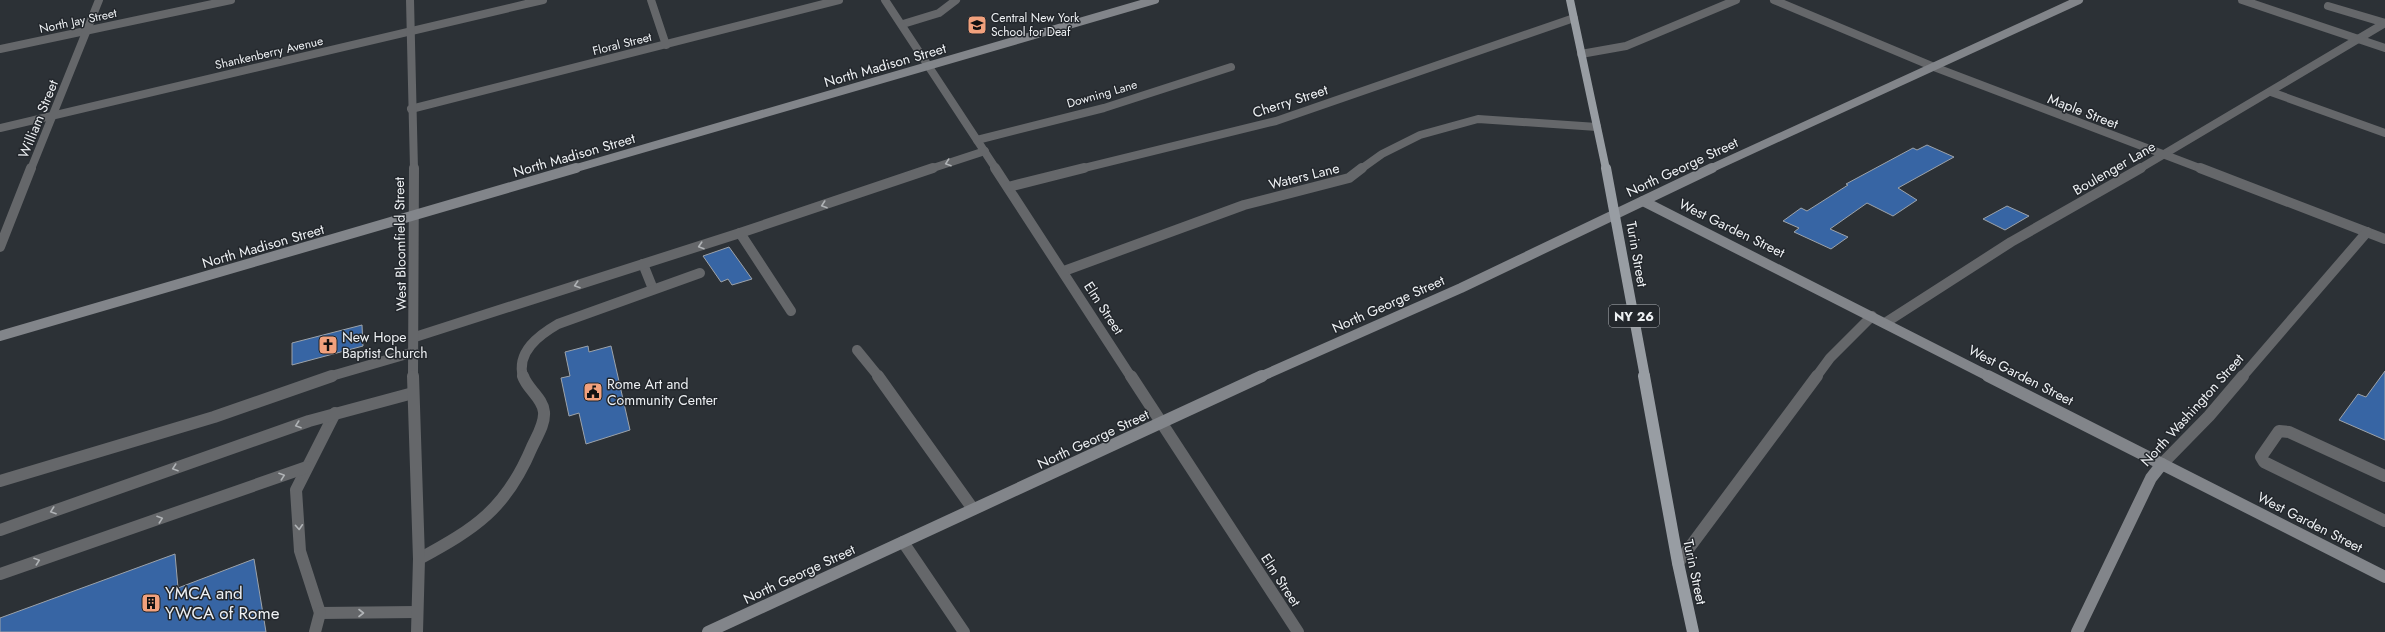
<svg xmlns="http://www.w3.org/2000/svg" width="2385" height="632" font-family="Jost,sans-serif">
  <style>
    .building { fill: #3765a4; stroke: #9da3aa }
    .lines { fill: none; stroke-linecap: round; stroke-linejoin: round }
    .lane-far2 { stroke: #65676a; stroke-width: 8 }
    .lane-far1 { stroke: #65676a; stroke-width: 10 }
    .lane { stroke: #65676a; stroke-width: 12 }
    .street-far2 { stroke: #65676a; stroke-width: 8 }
    .street-far1 { stroke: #65676a; stroke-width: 10 }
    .street { stroke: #65676a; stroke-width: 12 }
    .secondary-far2 { stroke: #82858a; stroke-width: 8 }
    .secondary-far1 { stroke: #82858a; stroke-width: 10 }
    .secondary { stroke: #82858a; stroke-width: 12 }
    .primary-far2 { stroke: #989da3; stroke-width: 8 }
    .primary-far1 { stroke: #989da3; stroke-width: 10 }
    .primary { stroke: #989da3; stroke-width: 12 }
    .oneway { stroke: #b0b3b6 }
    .labels { text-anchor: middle; stroke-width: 3; stroke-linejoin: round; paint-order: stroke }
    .far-poi-label { font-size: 12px; fill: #eef1f4; stroke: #23272c; text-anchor: start }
    .far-street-label { font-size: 12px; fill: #eef1f4; stroke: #23272c }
    .shield { fill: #23272c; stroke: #b1b4b8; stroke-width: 1 }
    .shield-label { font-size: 13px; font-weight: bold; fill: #eef1f4 }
    .street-label { font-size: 14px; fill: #eef1f4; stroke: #23272c }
    .poi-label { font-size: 14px; fill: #eef1f4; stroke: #23272c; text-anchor: start }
    .near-poi-label { font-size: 17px; fill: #eef1f4; stroke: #23272c; text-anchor: start }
  </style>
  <rect width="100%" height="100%" fill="#2c3136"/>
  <g class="building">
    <path d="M1927,145l27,12 -56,31 19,12 -24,16 -26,-13 -37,26 18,8 -17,12 -37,-17 5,-4 -16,-7 18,-13 6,3 41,-26 -2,-1 67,-36 4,2z"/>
    <path d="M2007,206l22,10 -24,14 -22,-11z"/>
    <path d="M729,247l23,32 -20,6 -4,-6 -7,3 -18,-26z"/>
    <path d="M362,325l1,21 -71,19v-22z"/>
    <path d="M588,346l1,6 22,-6 19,84 -44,14 -7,-31 -10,3 -8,-38 9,-2 -5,-24z"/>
    <path d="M2385,371v69l-46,-20 19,-26 8,3z"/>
    <path d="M175,554l3,34 76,-29 12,73h-266v-14z"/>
  </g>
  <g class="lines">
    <g class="lane-far2">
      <path d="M2328,6l57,17"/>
      <path d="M903,24l36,-11 17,-13"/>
      <path d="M1581,54l45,-8 110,-46"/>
      <path d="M2271,92l114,41"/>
      <path d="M411,109l428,-109"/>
      <path d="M0,128l543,-128"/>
      <path d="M977,140l127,-32 127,-41"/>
      <path d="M930,169l55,-18"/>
      <path d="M1361,169l21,-15 38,-19 58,-16 119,8"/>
      <path d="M2139,169l246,-146"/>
    </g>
    <g class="lane-far1">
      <path d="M740,233l51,78"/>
      <path d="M643,264l10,25"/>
      <path d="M1064,271l180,-66 105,-27 13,-10"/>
      <path d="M1885,323l126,-81 130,-74"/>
      <path d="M415,337l325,-104 193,-65"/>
      <path d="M857,350l22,27"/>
      <path d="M328,377l86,-25"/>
      <path d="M523,377c-7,-25 16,-42 35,-53l142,-51"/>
      <path d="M1816,377l14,-19 42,-42"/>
    </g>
    <g class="lane">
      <path d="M878,376l95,133"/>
      <path d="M335,413l-39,77 4,61 20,62 96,-1"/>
      <path d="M2385,476l-96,-44 -10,-1 -18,26 3,5 121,59"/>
      <path d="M0,481l214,-64 118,-41"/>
      <path d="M0,530l309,-109 104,-28"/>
      <path d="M903,542l61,90"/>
      <path d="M419,559c57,-31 87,-50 113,-112 5,-11 13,-23 12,-35 -1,-14 -17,-23 -21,-36"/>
      <path d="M1678,563l139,-187"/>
      <path d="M0,574l307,-107"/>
      <path d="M315,632l5,-19"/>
    </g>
    <g class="street-far2">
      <path d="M410,0l4,169"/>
      <path d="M651,0l15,45"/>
      <path d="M885,0l111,169"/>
      <path d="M1774,0l160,67 268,102"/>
      <path d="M2242,0l143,48"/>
      <path d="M0,49l231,-49"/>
      <path d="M31,169l68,-169"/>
      <path d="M1080,169l196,-48 298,-103"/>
    </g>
    <g class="street-far1">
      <path d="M995,168l136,209"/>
      <path d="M2200,168l185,71"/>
      <path d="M1008,187l76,-19"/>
      <path d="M0,247l31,-79"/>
      <path d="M413,377l1,-209"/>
      <path d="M2242,377l125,-145"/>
    </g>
    <g class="street">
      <path d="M413,376l6,183 -2,73"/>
      <path d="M1131,376l167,256"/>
      <path d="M2162,464l47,-48 34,-40"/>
    </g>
    <g class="secondary-far2">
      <path d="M573,169l582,-169"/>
      <path d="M1710,169l369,-169"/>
    </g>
    <g class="secondary-far1">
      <path d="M1643,201l347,176"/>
      <path d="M0,336l576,-168"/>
      <path d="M1260,377l201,-89 251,-120"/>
    </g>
    <g class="secondary">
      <path d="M1988,376l397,201"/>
      <path d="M708,632l554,-256"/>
      <path d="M2077,632l74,-154 11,-14"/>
    </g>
    <path class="primary-far2" d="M1570,0l36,169"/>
    <path class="primary-far1" d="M1606,168l39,209"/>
    <path class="primary" d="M1644,376l34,187 15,69"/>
  </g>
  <defs><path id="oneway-chevron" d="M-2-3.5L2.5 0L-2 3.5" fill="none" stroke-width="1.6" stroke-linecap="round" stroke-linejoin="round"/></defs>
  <g class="oneway">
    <use href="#oneway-chevron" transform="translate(948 163) rotate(161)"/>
    <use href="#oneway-chevron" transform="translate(824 205) rotate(161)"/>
    <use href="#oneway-chevron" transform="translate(701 246) rotate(162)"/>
    <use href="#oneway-chevron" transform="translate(577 285) rotate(162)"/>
    <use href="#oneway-chevron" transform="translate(298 425) rotate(161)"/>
    <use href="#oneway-chevron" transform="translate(175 468) rotate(161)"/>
    <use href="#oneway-chevron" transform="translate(282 476) rotate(-19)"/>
    <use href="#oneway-chevron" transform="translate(53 511) rotate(161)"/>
    <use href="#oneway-chevron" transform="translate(160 519) rotate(-19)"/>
    <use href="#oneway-chevron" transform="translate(299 527) rotate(86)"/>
    <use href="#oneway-chevron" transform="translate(37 561) rotate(-19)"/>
    <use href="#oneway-chevron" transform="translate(361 613)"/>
  </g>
  <defs>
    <symbol id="school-square" viewBox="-11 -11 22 22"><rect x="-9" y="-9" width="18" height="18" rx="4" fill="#f1a17d" stroke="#23272c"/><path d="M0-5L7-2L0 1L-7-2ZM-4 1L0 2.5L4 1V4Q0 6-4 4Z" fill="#111"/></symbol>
    <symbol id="church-square" viewBox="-11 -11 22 22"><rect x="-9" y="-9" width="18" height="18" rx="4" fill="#f1a17d" stroke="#23272c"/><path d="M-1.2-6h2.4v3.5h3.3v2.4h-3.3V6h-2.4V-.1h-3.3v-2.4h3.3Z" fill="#111"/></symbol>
    <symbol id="civic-square" viewBox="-11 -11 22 22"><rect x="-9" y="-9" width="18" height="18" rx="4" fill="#f1a17d" stroke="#23272c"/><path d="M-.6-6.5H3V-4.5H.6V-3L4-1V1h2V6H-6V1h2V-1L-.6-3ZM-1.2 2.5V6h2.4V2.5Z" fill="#111"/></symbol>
    <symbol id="building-square" viewBox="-11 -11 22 22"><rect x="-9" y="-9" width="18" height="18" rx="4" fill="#f1a17d" stroke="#23272c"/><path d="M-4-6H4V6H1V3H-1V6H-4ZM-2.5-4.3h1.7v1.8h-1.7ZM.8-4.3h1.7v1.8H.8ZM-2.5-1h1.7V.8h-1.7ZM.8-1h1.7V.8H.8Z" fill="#111"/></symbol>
  </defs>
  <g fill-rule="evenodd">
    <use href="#school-square" x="966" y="14" width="22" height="22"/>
    <use href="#church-square" x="317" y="334" width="22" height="22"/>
    <use href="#civic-square" x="582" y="381" width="22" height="22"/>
    <use href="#building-square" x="140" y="592" width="22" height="22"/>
  </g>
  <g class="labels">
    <g class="far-poi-label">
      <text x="991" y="22">Central New York<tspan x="991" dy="14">School for Deaf</tspan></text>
    </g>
    <g class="far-street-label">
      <text transform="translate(78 21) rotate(-12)" y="4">North Jay Street</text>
      <text transform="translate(622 44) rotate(-14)" y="4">Floral Street</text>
      <text transform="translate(269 53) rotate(-13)" y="4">Shankenberry Avenue</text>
      <text transform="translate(1102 94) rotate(-16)" y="4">Downing Lane</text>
    </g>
    <rect class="shield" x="1609" y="305" width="50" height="22" rx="3"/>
    <g class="shield-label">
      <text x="1634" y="321">NY 26</text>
    </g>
    <g class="street-label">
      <text transform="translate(885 65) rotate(-16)" y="5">North Madison Street</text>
      <text transform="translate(1290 101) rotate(-18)" y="5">Cherry Street</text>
      <text transform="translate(2083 111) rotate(21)" y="5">Maple Street</text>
      <text transform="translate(38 119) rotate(-68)" y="5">William Street</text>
      <text transform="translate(574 155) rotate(-16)" y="5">North Madison Street</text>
      <text transform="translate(1682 167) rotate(-25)" y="5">North George Street</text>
      <text transform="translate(2114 168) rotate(-30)" y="5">Boulenger Lane</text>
      <text transform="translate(1304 176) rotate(-14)" y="5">Waters Lane</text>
      <text transform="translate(1732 228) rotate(26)" y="5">West Garden Street</text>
      <text transform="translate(400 244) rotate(-91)" y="5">West Bloomfield Street</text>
      <text transform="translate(263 246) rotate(-16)" y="5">North Madison Street</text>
      <text transform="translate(1637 254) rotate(80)" y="5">Turin Street</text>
      <text transform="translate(1388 304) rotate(-24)" y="5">North George Street</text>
      <text transform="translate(1104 308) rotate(57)" y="5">Elm Street</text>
      <text transform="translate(2021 375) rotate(27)" y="5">West Garden Street</text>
      <text transform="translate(2192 410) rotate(-48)" y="5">North Washington Street</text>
      <text transform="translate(1093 439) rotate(-25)" y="5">North George Street</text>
      <text transform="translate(2310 522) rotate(27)" y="5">West Garden Street</text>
      <text transform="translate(1695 572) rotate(78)" y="5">Turin Street</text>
      <text transform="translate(799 574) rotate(-25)" y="5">North George Street</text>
      <text transform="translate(1281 580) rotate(57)" y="5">Elm Street</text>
    </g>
    <g class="poi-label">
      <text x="342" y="342">New Hope<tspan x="342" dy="16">Baptist Church</tspan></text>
      <text x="607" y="389">Rome Art and<tspan x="607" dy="16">Community Center</tspan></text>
    </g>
    <g class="near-poi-label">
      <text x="165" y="599">YMCA and<tspan x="165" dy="20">YWCA of Rome</tspan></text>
    </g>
  </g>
</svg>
